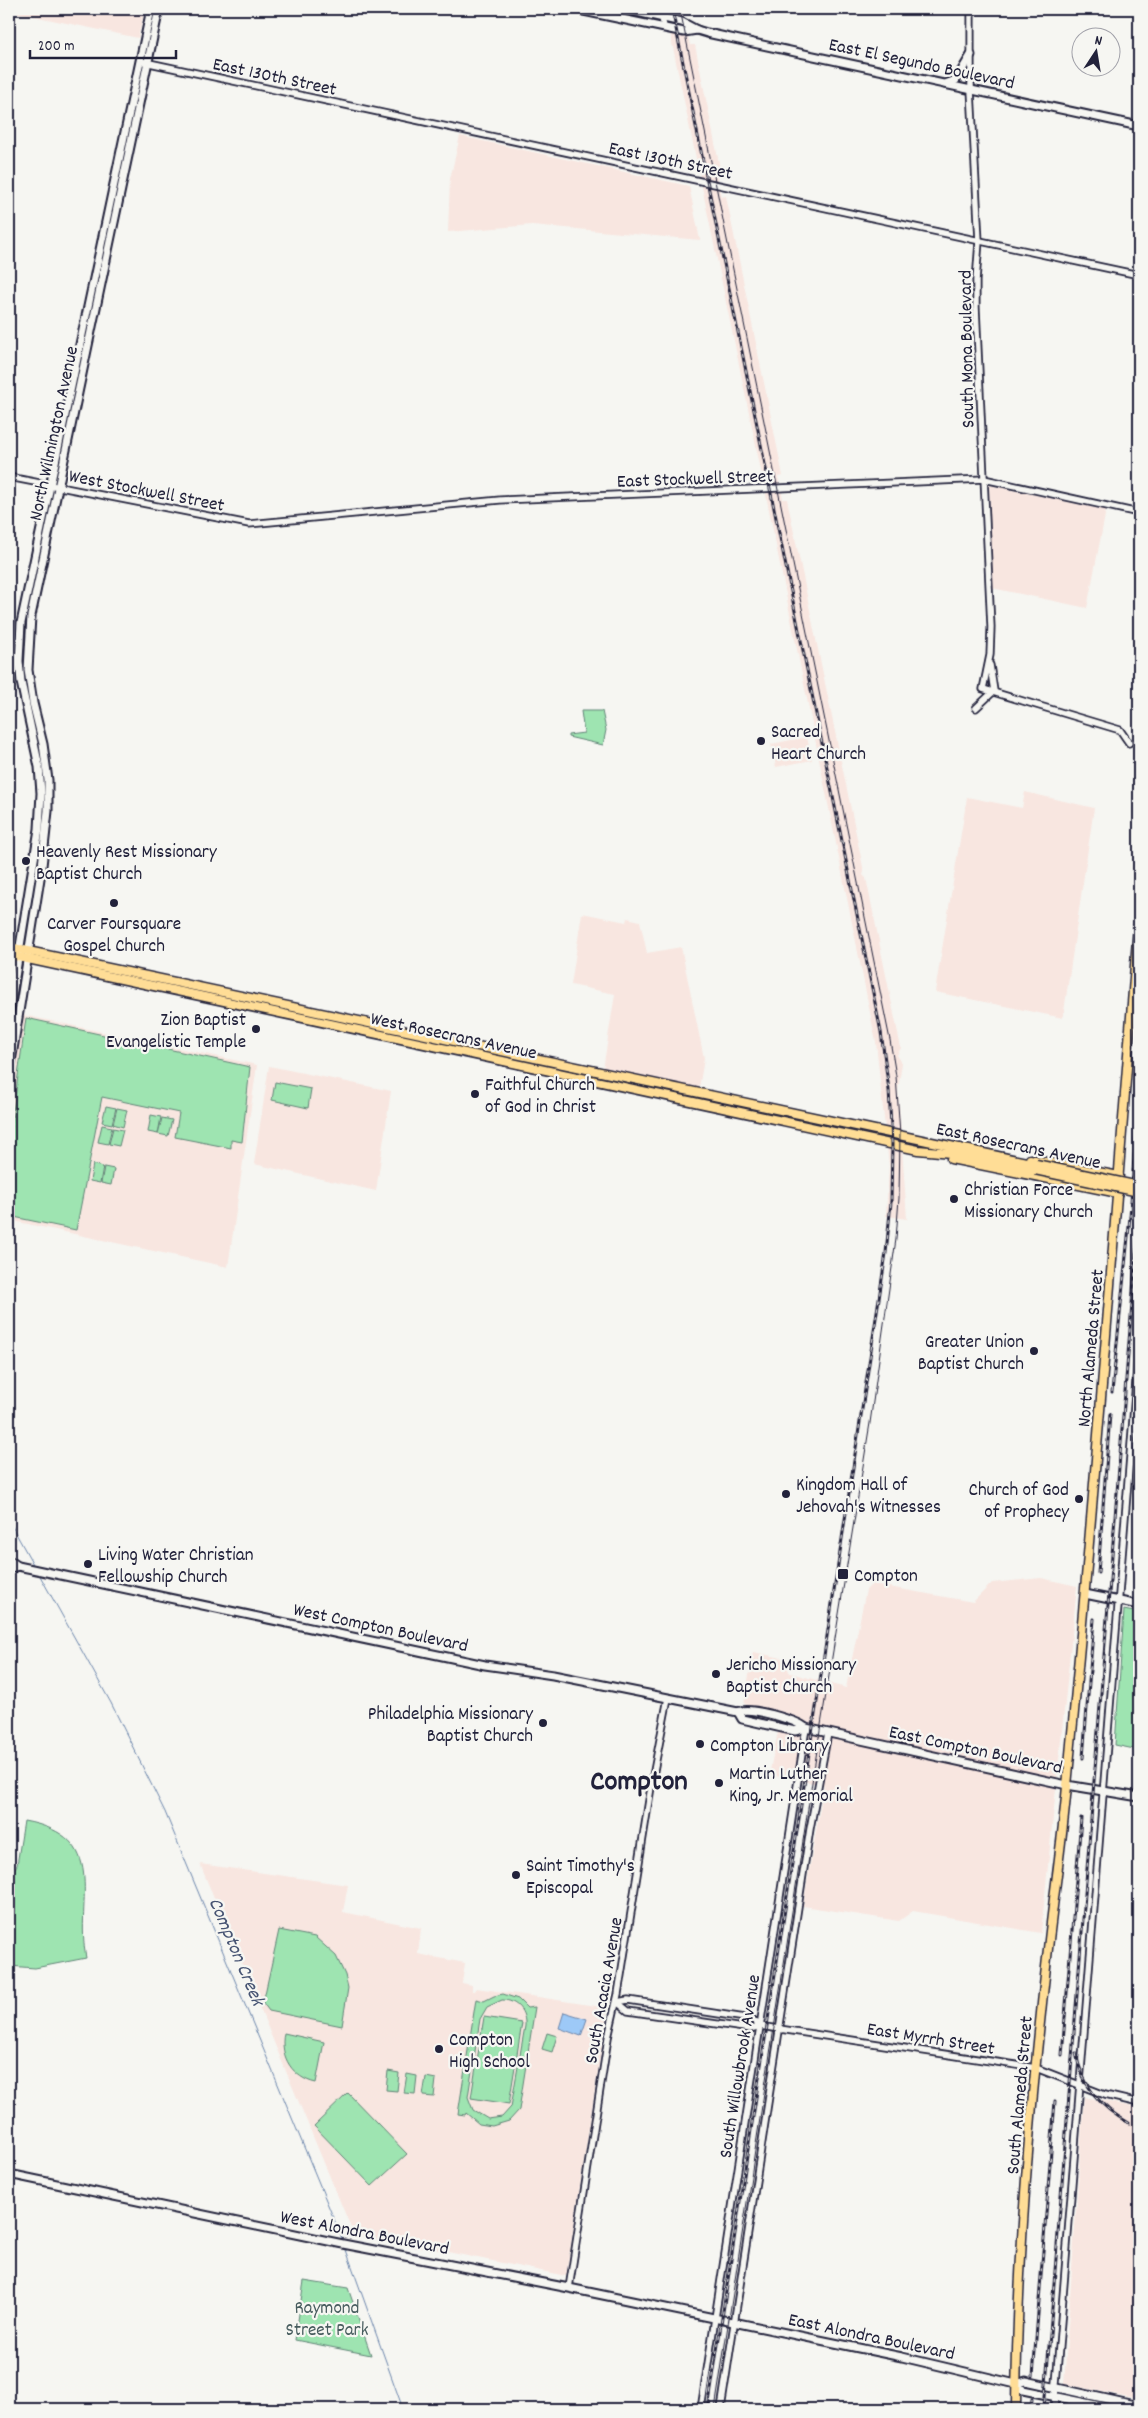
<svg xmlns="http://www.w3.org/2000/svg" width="1148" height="2418" font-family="Dekko,sans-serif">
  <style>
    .built { fill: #f8e6e0 }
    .green { fill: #9ee4b1; stroke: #608376; fill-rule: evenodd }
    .water { fill: #9dc9f7; stroke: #6c86ac }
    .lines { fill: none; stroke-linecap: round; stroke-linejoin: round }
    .stream { stroke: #6c86ac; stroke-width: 1 }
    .tertiary-casing { stroke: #22223b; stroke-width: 9 }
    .secondary-casing { stroke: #22223b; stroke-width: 11 }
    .primary-casing { stroke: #22223b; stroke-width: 11 }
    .tertiary { stroke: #f6f6f2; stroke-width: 5.5 }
    .secondary { stroke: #f6f6f2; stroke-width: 7 }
    .primary { stroke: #ffdd96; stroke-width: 8 }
    .tram { stroke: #22223b; stroke-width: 1 }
    .rail-casing { stroke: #22223b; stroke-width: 3 }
    .rail { stroke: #f6f6f2; stroke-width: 1; stroke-dasharray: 4; stroke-linecap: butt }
    .primary-bridge-casing { stroke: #22223b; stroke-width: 11; stroke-linecap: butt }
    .primary-bridge { stroke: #ffdd96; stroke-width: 8 }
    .poi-dot { fill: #22223b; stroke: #f6f6f2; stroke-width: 2 }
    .labels { text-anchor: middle; stroke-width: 4.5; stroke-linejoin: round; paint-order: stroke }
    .street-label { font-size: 19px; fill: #22223b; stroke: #f6f6f2 }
    .poi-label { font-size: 19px; fill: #22223b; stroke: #f6f6f2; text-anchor: start }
    .park-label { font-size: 19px; fill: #475c5e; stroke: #f6f6f2 }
    .water-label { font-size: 20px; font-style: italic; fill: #475473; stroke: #f6f6f2 }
    .town-label { font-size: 29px; font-weight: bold; fill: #22223b; stroke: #f6f6f2 }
  </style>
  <rect width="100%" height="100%" fill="#f6f6f2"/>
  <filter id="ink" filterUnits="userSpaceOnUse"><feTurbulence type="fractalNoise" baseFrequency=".02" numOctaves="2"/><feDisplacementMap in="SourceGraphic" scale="10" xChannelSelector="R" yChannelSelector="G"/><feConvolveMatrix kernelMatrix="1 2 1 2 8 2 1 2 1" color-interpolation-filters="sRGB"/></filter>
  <g filter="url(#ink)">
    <g class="built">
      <path d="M9,9h136l-7,29 -129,-27z"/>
      <path d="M665,9h22l-5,1 8,35h5l26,128 -5,1 5,23 5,-1 57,280 -5,1 5,22h4l77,373 -1,3 3,3 35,170 -4,7 5,8 -4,27 9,129 -21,-3 3,-50 -13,-124 -114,-567z"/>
      <path d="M460,136l229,50 11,54 -168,-15 -84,7 2,-53z"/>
      <path d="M989,485l117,25 -19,98 -95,-20z"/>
      <path d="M807,737l5,23 -36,7 -5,-23z"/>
      <path d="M1025,792l69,16 -31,210 -128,-26 32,-195 55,11z"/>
      <path d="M582,913l44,9 1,-4 13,3 7,32 34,-6 23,111 -5,31 -96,-20 12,-75 -44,-9z"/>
      <path d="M23,1015l234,50 -29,202 -219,-47v-110z"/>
      <path d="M269,1066l122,25 -15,100 -122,-27z"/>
      <path d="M1041,1578l36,8 -36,347 -128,-22 -14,10 -96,-15 21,-121 -55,-10 13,-62 -38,-9 9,-52 29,6 8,15 56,15 20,-98 6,-6 101,18 19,-19z"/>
      <path d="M200,1864l148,21 -5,27 78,16 -3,26 47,9 -3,20 10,2v6h3l1,-3 62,9 64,10 5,5 -41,264 -143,-29 -6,1 -63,-13z"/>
      <path d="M1084,2097l55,11v291l-75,-15z"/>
    </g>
    <g class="green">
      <path d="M581,711h21l4,19 -3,15 -35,-8v-2l16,-2z"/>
      <path d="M26,1018l224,49 -8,75 -11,-2v8l-56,-11 4,-24 -77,-16 -26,133 -67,-14v-75z"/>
      <path d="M275,1082l36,7 -3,19 -36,-8z"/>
      <path d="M106,1106l10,2 -4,16 -10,-2z"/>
      <path d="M117,1108l10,2 -4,17 -10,-3z"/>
      <path d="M151,1115l10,2 -3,17 -10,-2z"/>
      <path d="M162,1118l10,2 -4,16 -10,-2z"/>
      <path d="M102,1125l10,2 -4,17 -10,-2z"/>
      <path d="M113,1128l10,2 -4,16 -10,-2z"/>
      <path d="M93,1164l10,3 -3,16 -10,-2z"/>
      <path d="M104,1167l10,2 -3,16 -10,-2z"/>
      <path d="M1124,1610l15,3v137l-24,-5z"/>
      <path d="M24,1821c88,16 50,77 62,137l-51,10 -26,-2v-81l1,-10 7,-10z"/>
      <path d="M279,1930l36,7 21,19 9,19 3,13 -6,38 -73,-15 -6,-8z"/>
      <path d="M503,1994l15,5 9,9 8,-1 -16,103 -10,11 -17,5 -13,-2 -13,-11 -1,2 -7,-1 18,-115 8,2 10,-5zM502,2000c15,0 24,12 23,26l-14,81 -9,10 -14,2 -15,-9 -5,-13 12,-78 7,-12z"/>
      <path d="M484,2017l38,6 -13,81 -38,-6z"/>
      <path d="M284,2033l40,9 -8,41c-23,-5 -37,-26 -32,-50z"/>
      <path d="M547,2033l10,3 -5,16 -10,-3z"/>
      <path d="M388,2071l11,2 -2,18 -11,-1z"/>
      <path d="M407,2074l10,2 -2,18 -11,-1z"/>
      <path d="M426,2077l10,2 -2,18 -11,-1z"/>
      <path d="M348,2093l59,61 -35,32 -58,-60z"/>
      <path d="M304,2281l44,7 23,67 -76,-15z"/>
    </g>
    <path class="water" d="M564,2012l23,7 -6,17 -22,-8z"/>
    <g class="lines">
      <g class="stream">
        <path d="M9,1521l25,45"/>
        <path d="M39,1574l72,129 54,109 178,429"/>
        <path d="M345,2247l58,162"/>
      </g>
      <defs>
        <g id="tertiary">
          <path d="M660,9l4,18"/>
          <path d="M971,9v81l8,151 -3,40v26l15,320 -1,28 -7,34 137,41 9,13"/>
          <path d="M140,61l999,214"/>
          <path d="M9,477l240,47 251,-24 484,-21 155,34"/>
          <path d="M976,708l18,-17 -4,-26"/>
          <path d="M617,2002l11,9 123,18 9,-3 276,42 69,27 34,8"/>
          <path d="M617,2002l11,-2 124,19 8,7"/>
          <path d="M569,2288l39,-250 10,-44 34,-213 16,-83"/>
          <path d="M701,2409l105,-681"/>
          <path d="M721,2409l89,-580 18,-96"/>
          <path d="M1054,2409c27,-355 57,-710 85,-1066"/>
        </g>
        <g id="secondary">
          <path d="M574,9l110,23 13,-2"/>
          <path d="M623,9l59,13 15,8 10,3 432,93"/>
          <path d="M945,84l11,-4 15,-25"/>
          <path d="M9,1014l30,-185 2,-36 -2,-26 -18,-85 -2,-21 2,-38 130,-614"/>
          <path d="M9,1075l33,-209 6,-55v-31l-5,-36 -10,-41 -5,-33 3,-54 128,-607"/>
          <path d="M9,1560l9,6 467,99 68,10 185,37c11,-6 58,8 68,16"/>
          <path d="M9,1569l9,-3"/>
          <path d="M1085,1594l54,11"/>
          <path d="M738,1712l4,7 53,12 11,-3 261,57 72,12"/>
          <path d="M9,2174l329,69 231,45 333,69 114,27 10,-3 113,25"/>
          <path d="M1016,2384l7,6 92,19"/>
        </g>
        <g id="primary">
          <path d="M9,947l1027,217"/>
          <path d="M9,955l909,195 33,3 84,17"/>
          <path d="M951,1159l167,34"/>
          <path d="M1030,1159l89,17"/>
          <path d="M1016,2409c1,-150 14,-302 31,-451 6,-58 15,-115 20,-172 28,-291 49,-581 72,-872"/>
        </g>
      </defs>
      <use href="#tertiary" class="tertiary-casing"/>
      <use href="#secondary" class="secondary-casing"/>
      <use href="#primary" class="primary-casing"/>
      <use href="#tertiary" class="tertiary"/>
      <use href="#secondary" class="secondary"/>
      <use href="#primary" class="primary"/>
      <path class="tram" d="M680,9l210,1031 6,36 4,58 -1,64 -3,41 -26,184 -50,308 -105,678"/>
      <defs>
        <g id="rail">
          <path d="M672,9l209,1023 8,58 3,54 -1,58 -5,51 -178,1156"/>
          <path d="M1112,1392l18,-175 9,-134"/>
          <path d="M1098,1573l12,-159"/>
          <path d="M1083,1758l11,-139"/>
          <path d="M1076,2053c6,33 24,54 53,70"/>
          <path d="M1062,2055l19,-237"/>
          <path d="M1033,2376l22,-275"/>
          <path d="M1031,2409l1,-10"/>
          <path d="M1044,2409l95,-1193"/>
        </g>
      </defs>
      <use href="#rail" class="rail-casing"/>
      <use href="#rail" class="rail"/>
      <defs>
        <g id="primary-bridge">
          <path d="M1036,1164l103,22"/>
          <path d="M1035,1170l104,22"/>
        </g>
      </defs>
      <use href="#primary-bridge" class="primary-bridge-casing"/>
      <use href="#primary-bridge" class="primary-bridge"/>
    </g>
  </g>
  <g class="poi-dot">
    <circle cx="761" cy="741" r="5"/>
    <circle cx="26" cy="861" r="5"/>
    <circle cx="114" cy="903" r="5"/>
    <circle cx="256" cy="1029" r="5"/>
    <circle cx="475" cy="1094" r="5"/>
    <circle cx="954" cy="1199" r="5"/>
    <circle cx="1034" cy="1351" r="5"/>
    <circle cx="786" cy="1494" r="5"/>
    <circle cx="1079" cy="1499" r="5"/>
    <circle cx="88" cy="1564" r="5"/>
    <rect x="837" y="1568" width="12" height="12" rx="2.5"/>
    <circle cx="716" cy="1674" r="5"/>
    <circle cx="543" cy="1723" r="5"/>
    <circle cx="700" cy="1744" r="5"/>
    <circle cx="719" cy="1783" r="5"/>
    <circle cx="516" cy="1875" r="5"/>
    <circle cx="439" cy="2049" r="5"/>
  </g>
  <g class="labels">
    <g class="street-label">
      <text transform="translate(922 62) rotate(12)" y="7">East El Segundo Boulevard</text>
      <text transform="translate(275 75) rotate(12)" y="7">East 130th Street</text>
      <text transform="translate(671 159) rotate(12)" y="7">East 130th Street</text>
      <text transform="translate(965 349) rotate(-91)" y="7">South Mona Boulevard</text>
      <text transform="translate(52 433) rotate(-78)" y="7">North Wilmington Avenue</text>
      <text transform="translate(695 477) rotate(-2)" y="7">East Stockwell Street</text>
      <text transform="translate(147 489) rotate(11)" y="7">West Stockwell Street</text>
      <text transform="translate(454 1034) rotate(12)" y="7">West Rosecrans Avenue</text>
      <text transform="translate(1019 1144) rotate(12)" y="7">East Rosecrans Avenue</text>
      <text transform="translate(1089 1348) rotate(-85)" y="7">North Alameda Street</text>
      <text transform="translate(381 1626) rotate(12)" y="7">West Compton Boulevard</text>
      <text transform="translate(976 1748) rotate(12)" y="7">East Compton Boulevard</text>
      <text transform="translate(602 1990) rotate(-80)" y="7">South Acacia Avenue</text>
      <text transform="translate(931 2037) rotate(9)" y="7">East Myrrh Street</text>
      <text transform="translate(738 2066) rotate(-81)" y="7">South Willowbrook Avenue</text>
      <text transform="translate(1018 2095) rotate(-85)" y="7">South Alameda Street</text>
      <text transform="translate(365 2231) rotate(11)" y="7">West Alondra Boulevard</text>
      <text transform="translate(872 2335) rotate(12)" y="7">East Alondra Boulevard</text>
    </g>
    <g class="poi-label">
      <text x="771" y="737">Sacred<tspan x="771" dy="22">Heart Church</tspan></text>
      <text x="36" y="857">Heavenly Rest Missionary<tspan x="36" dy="22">Baptist Church</tspan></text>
      <text x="114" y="929" text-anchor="middle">Carver Foursquare<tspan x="114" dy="22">Gospel Church</tspan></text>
      <text x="246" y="1025" text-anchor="end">Zion Baptist<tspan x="246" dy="22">Evangelistic Temple</tspan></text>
      <text x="485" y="1090">Faithful Church<tspan x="485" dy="22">of God in Christ</tspan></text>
      <text x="964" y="1195">Christian Force<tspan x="964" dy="22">Missionary Church</tspan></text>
      <text x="1024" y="1347" text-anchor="end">Greater Union<tspan x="1024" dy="22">Baptist Church</tspan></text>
      <text x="796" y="1490">Kingdom Hall of<tspan x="796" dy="22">Jehovah's Witnesses</tspan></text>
      <text x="1069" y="1495" text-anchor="end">Church of God<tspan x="1069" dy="22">of Prophecy</tspan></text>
      <text x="98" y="1560">Living Water Christian<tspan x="98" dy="22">Fellowship Church</tspan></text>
      <text x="854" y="1581">Compton</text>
      <text x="726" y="1670">Jericho Missionary<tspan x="726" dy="22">Baptist Church</tspan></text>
      <text x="533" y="1719" text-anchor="end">Philadelphia Missionary<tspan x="533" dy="22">Baptist Church</tspan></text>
      <text x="710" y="1751">Compton Library</text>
      <text x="729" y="1779">Martin Luther<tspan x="729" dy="22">King, Jr. Memorial</tspan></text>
      <text x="526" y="1871">Saint Timothy's<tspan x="526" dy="22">Episcopal</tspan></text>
      <text x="449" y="2045">Compton<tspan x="449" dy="22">High School</tspan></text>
    </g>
    <g class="park-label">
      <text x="327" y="2313">Raymond<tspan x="327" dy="22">Street Park</tspan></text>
    </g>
    <g class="water-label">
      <text transform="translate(238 1951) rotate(67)" y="7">Compton Creek</text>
    </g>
    <g class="town-label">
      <text x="639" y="1789">Compton</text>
    </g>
  </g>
  <rect width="1148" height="2418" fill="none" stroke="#f6f6f2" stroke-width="30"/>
  <rect x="15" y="15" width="1118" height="2388" fill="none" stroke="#22223b" stroke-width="2" filter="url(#ink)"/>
  <g transform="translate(1096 52) rotate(12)"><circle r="24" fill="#f6f6f2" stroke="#a1a1a9"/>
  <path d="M0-4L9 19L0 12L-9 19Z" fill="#22223b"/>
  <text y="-8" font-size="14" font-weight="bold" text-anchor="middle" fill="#22223b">N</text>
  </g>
  <path d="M30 50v8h146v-8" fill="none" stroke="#22223b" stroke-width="2.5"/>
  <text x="38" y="50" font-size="15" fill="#22223b" stroke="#f6f6f2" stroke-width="4" paint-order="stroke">200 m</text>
</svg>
